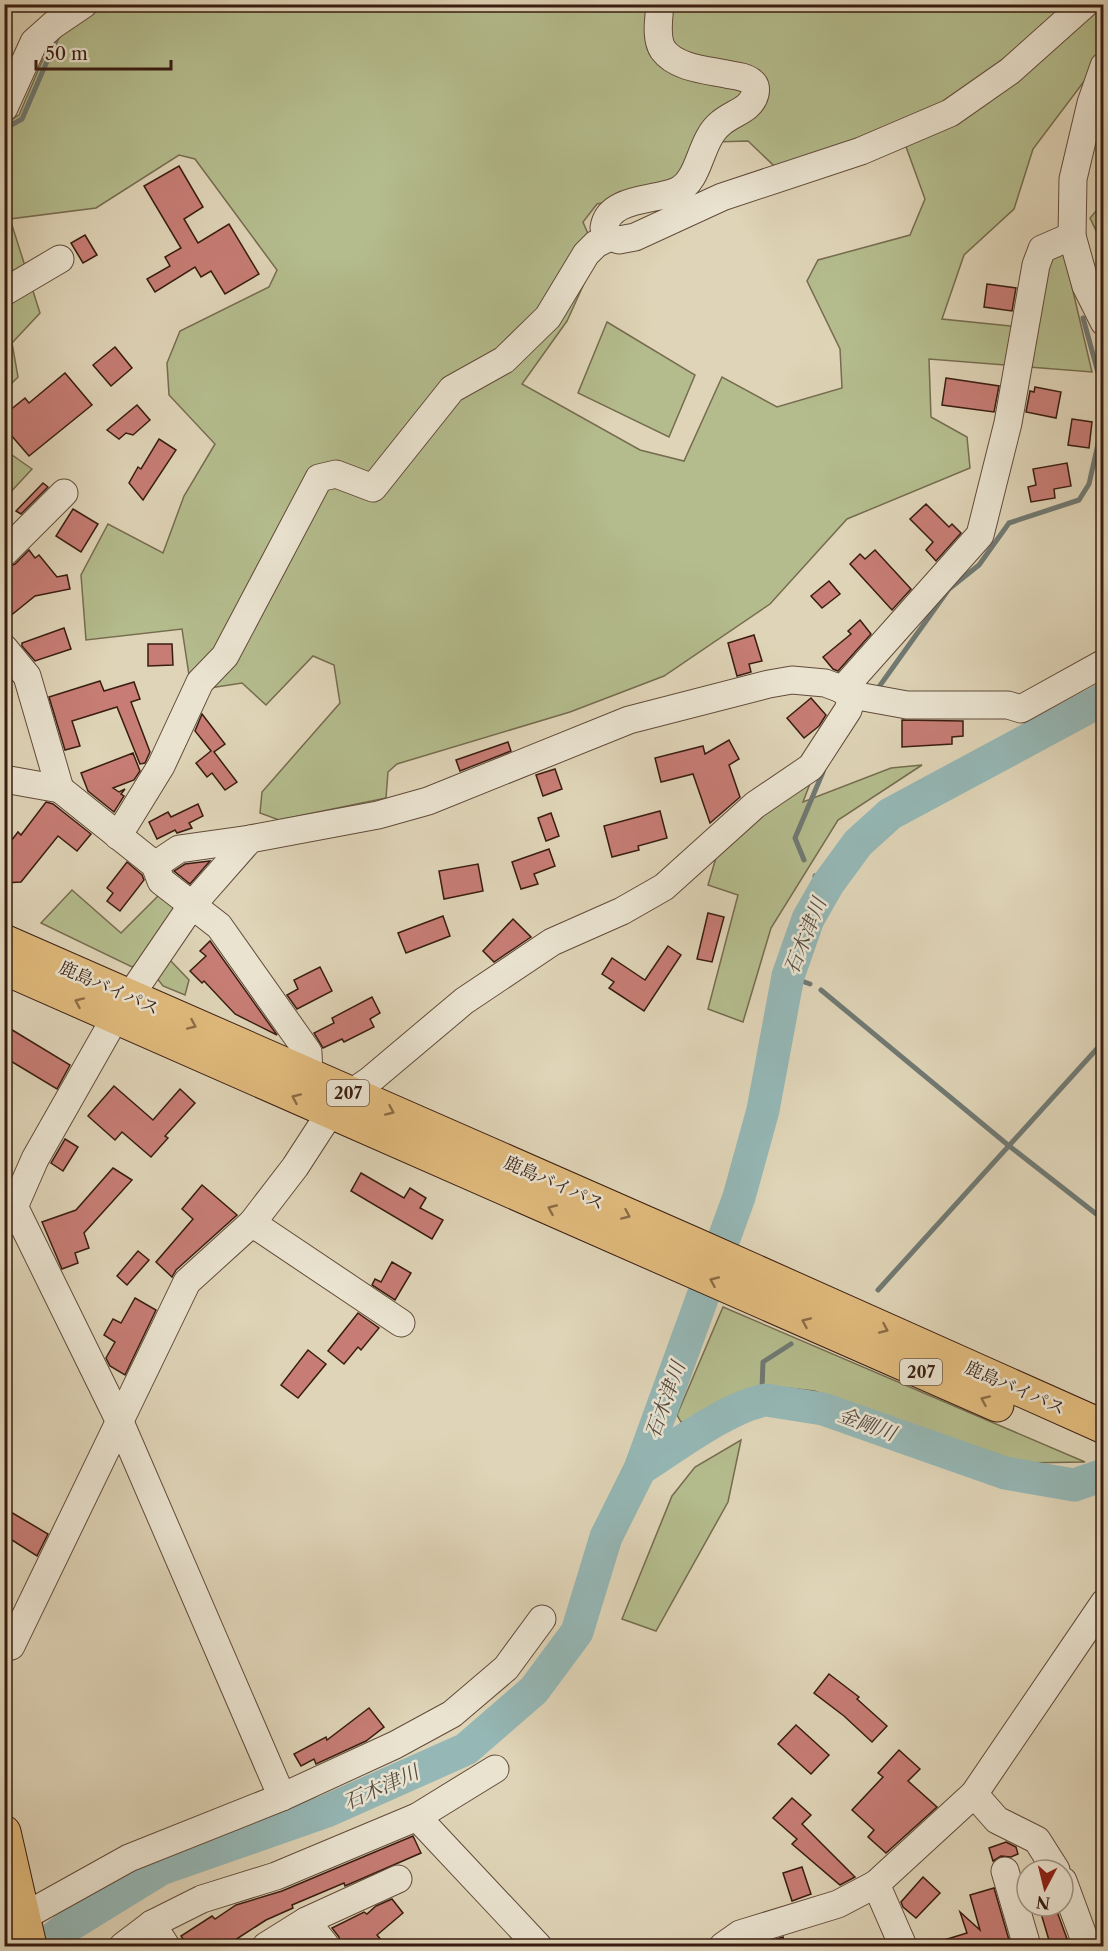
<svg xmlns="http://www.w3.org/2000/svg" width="1108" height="1951" font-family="'Libre Caslon Text','Noto Serif JP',serif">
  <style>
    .green { fill: #b4bc8d; stroke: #766c4f; stroke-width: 1.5; fill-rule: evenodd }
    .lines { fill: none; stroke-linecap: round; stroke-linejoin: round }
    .stream { stroke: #707973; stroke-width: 5 }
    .river { stroke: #95b7b5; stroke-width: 33 }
    .building { fill: #c77d75; stroke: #391d11; stroke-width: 1.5 }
    .minor-casing { stroke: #624b3a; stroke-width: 29 }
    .major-casing { stroke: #391d11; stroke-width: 35 }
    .highway-casing { stroke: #391d11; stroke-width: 35 }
    .minor { stroke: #eae3d0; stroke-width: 27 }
    .major { stroke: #e0ba7c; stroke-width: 33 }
    .highway { stroke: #e0ba7c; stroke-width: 33 }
    .oneway { stroke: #8c6c46 }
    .labels { text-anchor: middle; stroke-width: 5; stroke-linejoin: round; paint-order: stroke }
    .shield { fill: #eae3d0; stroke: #6e584a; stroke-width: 1.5 }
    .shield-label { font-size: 16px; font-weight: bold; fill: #391d11 }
    .street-label { font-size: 18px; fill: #391d11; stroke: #eae3d0 }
    .water-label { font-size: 20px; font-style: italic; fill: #554b42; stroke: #eae3d0 }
  </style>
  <rect width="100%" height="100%" fill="#dfd4b7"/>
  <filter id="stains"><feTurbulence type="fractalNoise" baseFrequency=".00333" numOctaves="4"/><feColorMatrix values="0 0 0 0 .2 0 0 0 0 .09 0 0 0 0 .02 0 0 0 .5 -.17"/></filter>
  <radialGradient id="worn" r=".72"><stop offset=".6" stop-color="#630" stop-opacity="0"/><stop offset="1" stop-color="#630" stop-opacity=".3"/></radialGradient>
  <g class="green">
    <path d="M52,5h1051v70l-12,-3 -58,77 -19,60 -50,46 -22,64 88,9 12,-68 22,-7 28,119 -163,-13 2,58 36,20 3,31 -123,51 -77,85 -106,72 -94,36 -173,52 -9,8 -2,26 -107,22 -19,-7 2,-21 78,-89 -6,-38 -21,-9 -47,49 -24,-22 -32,5 -21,-13 -7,-46 -96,11 -5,-65 27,-51 55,29 21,-57 31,-52 -46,-49 -2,-32 13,-32 89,-44 8,-17 -82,-111 -16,-4 -83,53 -86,11 30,94 -28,30 6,34 -13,13 -1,-266 15,-9 37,-86zM748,141l43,41 114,-38 20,55 -15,36 -92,25 -11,21 33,68 2,39 -65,19 -55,-30 -38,84 -44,-11 -118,-66 45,-63 30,-66 -14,-33 14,-18 96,-19 21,-43z"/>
    <path d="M1103,203v42l-13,-27z"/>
    <path d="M607,322l88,53 -26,62 -91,-44z"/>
    <path d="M5,450l27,19 -27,29z"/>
    <path d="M817,765l-14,37 88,-34 31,-3 -84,55 -67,108 -28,94 -35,-13 30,-114 -30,-10 12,-41z"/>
    <path d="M72,890l49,43 43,-43 34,26 -30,42 21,22 -4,15 -22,-9 -20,-26 -11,7 -91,-44z"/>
    <path d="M723,1307l362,155 -63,1 -208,-72 -52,-6 -71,36 -10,1 -4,-7z"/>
    <path d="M741,1440l-13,62 -72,129 -34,-12 50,-123 23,-29z"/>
  </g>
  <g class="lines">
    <g class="stream">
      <path d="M4,129l18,-10 36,-83"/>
      <path d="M876,691l73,-102 30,-24 30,-42 70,-23 10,-16 14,-62 -1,-35 -19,-69"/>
      <path d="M804,860l-9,-22 28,-66"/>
      <path d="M815,876l13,8"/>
      <path d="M788,976l22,8"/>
      <path d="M821,990l187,155 96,75"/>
      <path d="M4,1164l7,21"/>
      <path d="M878,1290l226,-249"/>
      <path d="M766,1400l-4,-11 1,-27 28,-18"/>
    </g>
    <g class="river">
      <path d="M640,1469c32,-20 90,-64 126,-69l57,9 182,64 69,12 30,-10"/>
      <path d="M44,1946l26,-21 91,-56 166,-58 139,-62 68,-59 43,-58 29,-95 34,-68 99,-272 24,-87 25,-134 20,-57 20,-35 30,-41 32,-29 214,-115"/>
    </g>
  </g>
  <g class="building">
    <path d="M179,166l24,41 -19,12 14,24 31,-19 30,50 -34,20 -14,-23 -10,6 -6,-10 -40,25 -8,-13 23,-13 -5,-9 16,-9 -37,-62z"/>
    <path d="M85,235l12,20 -14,8 -12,-20z"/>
    <path d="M987,284l29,4 -4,23 -28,-4z"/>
    <path d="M115,347l17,21 -21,18 -18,-21z"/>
    <path d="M65,373l27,32 -63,51 -25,-29v-12l21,-17 4,5z"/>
    <path d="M946,378l53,8 -5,26 -52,-7z"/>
    <path d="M1035,387l26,5 -5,26 -30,-6 4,-21 4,1z"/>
    <path d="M137,405l13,15 -17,15 -7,-2 -7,6 -12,-9z"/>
    <path d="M1072,419l20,3 -3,26 -21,-3z"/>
    <path d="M159,439l17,11 -33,50 -14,-17 9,-16 3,2z"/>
    <path d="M1067,463l4,23 -17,3 1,9 -24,4 -3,-15 8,-2 -3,-16z"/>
    <path d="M43,483l5,4 -27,27 -5,-3z"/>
    <path d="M926,504l23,23 3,-3 9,9 -25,28 -10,-11 7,-8 -23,-23z"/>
    <path d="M73,509l25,15 -17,28 -25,-16z"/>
    <path d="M29,550l6,8 4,-3 18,22 10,-2 3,14 -35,7 -31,25v-53l11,-4z"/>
    <path d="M875,550l36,39 -19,21 -42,-46 10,-10 5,5z"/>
    <path d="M829,581l11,13 -18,14 -11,-12z"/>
    <path d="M860,620l11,14 -33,37 -5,-2 -10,-12 28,-23 -3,-3z"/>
    <path d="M64,628l7,21 -36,12 -13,-15v-3z"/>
    <path d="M754,635l8,26 -13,3 2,8 -14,4 -9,-33z"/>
    <path d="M148,644h24l1,21 -25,1z"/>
    <path d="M100,681l4,10 30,-9 6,17 -9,3 19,50 -5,11 -5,1 -23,-57 -45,14 8,25 -15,4 -16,-53z"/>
    <path d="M811,698l15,17 -7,11 -15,12 -17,-20z"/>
    <path d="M202,714l23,30 -11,8 23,30 -12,8 -13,-17 -5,4 -11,-14 15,-12 -16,-20z"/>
    <path d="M902,720l61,1v15l-11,1v7l-50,3z"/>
    <path d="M729,740l10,19 -10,6 11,32 -30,26 -17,-49 -32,8 -6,-24 48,-12 2,8z"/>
    <path d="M508,742l3,9 -51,20 -4,-11z"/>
    <path d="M133,753l7,18 -6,9 -21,8 6,4 6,-3 -4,5 3,2 -10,16 -26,-21 -7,-18z"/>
    <path d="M555,769l7,20 -19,7 -7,-21z"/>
    <path d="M46,802l7,2 38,30 -14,17 -19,-15 -37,46 -17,1v-33l14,-18 3,3z"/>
    <path d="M198,804l5,12 -14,7 3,5 -15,5 -2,-3 -18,9 -8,-17 19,-10 3,5z"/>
    <path d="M660,811l7,27 -29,8 1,4 -27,7 -8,-31z"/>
    <path d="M551,813l8,23 -13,5 -8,-23z"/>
    <path d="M549,849l6,17 -21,8 4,10 -17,5 -9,-27z"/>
    <path d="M210,861l-20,23 -16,-13 11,-7z"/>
    <path d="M127,862l15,13 2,5 -24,31 -13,-10 6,-8 -6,-5z"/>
    <path d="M478,864l5,27 -39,8 -5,-28z"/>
    <path d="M708,913l16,4 -12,45 -15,-3z"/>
    <path d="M443,916l7,20 -44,17 -8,-20z"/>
    <path d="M513,919l18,18 -37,25 -11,-11z"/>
    <path d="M210,941l67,94 -42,-21 -31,-33 -2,2 -12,-12 16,-15 -6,-5z"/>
    <path d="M668,946l13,9 -37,56 -35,-23 5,-6 -12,-8 10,-16 33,22z"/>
    <path d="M320,967l12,24 -35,18 -10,-14 11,-6 -4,-9z"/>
    <path d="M372,997l8,16 -10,6 4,8 -30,15 -2,-3 -19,9 -9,-15 20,-10 -2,-5z"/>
    <path d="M4,1025l66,40 -13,24 -53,-32z"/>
    <path d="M114,1086l39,34 27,-31 15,14 -30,33 3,2 -17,19 -29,-25 -7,8 -27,-24z"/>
    <path d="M65,1139l13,8 -15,24 -12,-8z"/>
    <path d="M113,1168l19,12 -48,53 5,15 -14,5 3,10 -16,6 -20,-47 34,-12z"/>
    <path d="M361,1173l43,25 6,-10 16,10 -6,10 23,12 -11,19 -81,-48z"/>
    <path d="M202,1185l35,30 -61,55 -4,7 -16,-15 37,-43 -11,-10z"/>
    <path d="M138,1251l11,9 -22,25 -10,-9z"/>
    <path d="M392,1262l19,11 -16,27 -23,-15 3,-6 6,3z"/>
    <path d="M135,1298l21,12 -31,65 -15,-9 -4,-8 9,-16 -11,-7 9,-16 8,4z"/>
    <path d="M358,1313l21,15 -18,22 -3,-3 -14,17 -16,-13z"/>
    <path d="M308,1350l18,14 -28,34 -17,-13z"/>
    <path d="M4,1508l44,26 -11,22 -33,-21z"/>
    <path d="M829,1674l30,23 -2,2 30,27 -15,16 -28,-26 -30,-23z"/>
    <path d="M369,1708l15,19 -18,14 -50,23 -2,-5 -13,7 -7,-12 32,-17 1,3z"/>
    <path d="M796,1725l33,30 -18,19 -33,-30z"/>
    <path d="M899,1750l21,19 -12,12 29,26 -51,46 -18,-16 6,-7 -22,-20 31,-33 -5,-4z"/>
    <path d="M792,1798l19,17 -9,9 53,53 -15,8 -48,-41 5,-5 -24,-21z"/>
    <path d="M413,1836l8,17 -76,33 -1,-3 -52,22 1,3 -27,12 -31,20 5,7h-52l-7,-11 31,-20 3,3 21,-14 46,-14z"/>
    <path d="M1006,1842l10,5 2,7 -7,3 -10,-1 -8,5 -4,-13z"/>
    <path d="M802,1867l9,27 -19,7 -9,-28z"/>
    <path d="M923,1877l17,16 -24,25 -13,-11 -2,-5z"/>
    <path d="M994,1888l15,52 -14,4 2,3h-63v-4l33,-10 -7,-21 20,18 -10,-35z"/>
    <path d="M392,1899l11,14 -26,22 10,12h-46l-2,-10 -7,-9 32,-16 3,2 9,-8z"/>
    <path d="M1055,1906l15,41h-19l-11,-37z"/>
    <path d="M783,1937l3,10h-33z"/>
  </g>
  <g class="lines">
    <defs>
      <g id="minor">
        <path d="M660,4c-1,14 -5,34 3,46 14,19 46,20 68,25 7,1 15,2 21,7 4,3 4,8 3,12 -4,16 -23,19 -34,29 -22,17 -20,57 -44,68 -22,10 -69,6 -73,37l6,9 9,3 16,-3 87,-40 139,-46 89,-38 60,-42 75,-67"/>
        <path d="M1104,66l-13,37 -18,76 -1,57 14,50 18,36"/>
        <path d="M4,108l30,-66 19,-17 31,-21"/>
        <path d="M4,292l56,-33"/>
        <path d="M4,553l60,-60"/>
        <path d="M4,648l23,28 33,113"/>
        <path d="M842,690l138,-155 28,-112 28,-158 6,-16 30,-13"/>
        <path d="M4,779l56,10 95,76 6,16 58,45 89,126 1,24"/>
        <path d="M118,836l43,-70 39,-84 25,-26 94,-178 17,-4 37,14 79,-99 52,-29 44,-43 38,-63 10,-10 14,-7"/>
        <path d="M155,865l24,-16 71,-10"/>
        <path d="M350,1094l19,-13 95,-80 88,-59 70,-31 42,-24 91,-82 56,-38 37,-57 5,-16"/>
        <path d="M8,1194l112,228 162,375"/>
        <path d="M252,1223l149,100"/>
        <path d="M4,1224l10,-17 21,-48 80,-141 77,-113 58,-66 128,-24 50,-14 201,-81 140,-36 23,-4 33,3 38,14 44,8h101l13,4 83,-46"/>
        <path d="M4,1648l7,-2 176,-364 65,-59 43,-56 35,-54"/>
        <path d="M974,1794l23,26 40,20 19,30"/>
        <path d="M417,1817l121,129"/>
        <path d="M1005,1871l22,75"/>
        <path d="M1063,1881l24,65"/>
        <path d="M876,1884l27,62"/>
        <path d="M23,1917l106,-59 153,-61 113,-52 57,-31 54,-46 36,-49"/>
        <path d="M306,1921l20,25"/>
        <path d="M152,1924l14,22"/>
        <path d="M123,1946l29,-22 50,-25 74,-23 141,-59 78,-48"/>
        <path d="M266,1946l40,-25 92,-42"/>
        <path d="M723,1946l17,-12 98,-30 38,-20 98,-90 130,-191"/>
      </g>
      <path id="major" d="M4,1832l26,114"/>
      <g id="highway">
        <path d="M4,941l688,302 412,184"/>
        <path d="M4,968l993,437"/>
      </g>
    </defs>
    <use href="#minor" class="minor-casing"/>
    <use href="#major" class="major-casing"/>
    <use href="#highway" class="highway-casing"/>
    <use href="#minor" class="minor"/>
    <use href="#major" class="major"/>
    <use href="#highway" class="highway"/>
  </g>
  <defs><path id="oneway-chevron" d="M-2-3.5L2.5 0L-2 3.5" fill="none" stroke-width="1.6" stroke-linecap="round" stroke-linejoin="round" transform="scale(1.5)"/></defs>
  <g class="oneway">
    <use href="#oneway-chevron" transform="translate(79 1002) rotate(-156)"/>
    <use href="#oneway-chevron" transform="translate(192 1025) rotate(24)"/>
    <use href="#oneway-chevron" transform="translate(296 1098) rotate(-156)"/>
    <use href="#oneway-chevron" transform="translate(390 1111) rotate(24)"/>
    <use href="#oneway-chevron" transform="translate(552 1209) rotate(-156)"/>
    <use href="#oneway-chevron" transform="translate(626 1215) rotate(24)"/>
    <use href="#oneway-chevron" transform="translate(714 1281) rotate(-156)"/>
    <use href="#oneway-chevron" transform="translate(806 1322) rotate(-156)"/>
    <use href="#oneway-chevron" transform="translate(884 1329) rotate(24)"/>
    <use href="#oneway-chevron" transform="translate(985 1400) rotate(-156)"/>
  </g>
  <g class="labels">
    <g class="shield">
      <rect x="327" y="1080" width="42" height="26" rx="4.5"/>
      <rect x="900" y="1359" width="42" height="26" rx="4.5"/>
    </g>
    <g class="shield-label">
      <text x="348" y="1099">207</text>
      <text x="921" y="1378">207</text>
    </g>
    <g class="street-label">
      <text transform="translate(109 988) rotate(24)" y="6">鹿島バイパス</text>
      <text transform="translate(554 1183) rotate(24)" y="6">鹿島バイパス</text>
      <text transform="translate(1015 1388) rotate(24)" y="6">鹿島バイパス</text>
    </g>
    <g class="water-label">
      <text transform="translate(805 936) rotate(-68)" y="7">石木津川</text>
      <text transform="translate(665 1400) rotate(-70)" y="7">石木津川</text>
      <text transform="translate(867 1424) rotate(20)" y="7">金剛川</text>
      <text transform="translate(381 1787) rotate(-24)" y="7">石木津川</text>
    </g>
  </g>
  <rect width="1108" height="1951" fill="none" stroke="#dfd4b7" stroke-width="24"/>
  <rect x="6" y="6" width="1096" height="1939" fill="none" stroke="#391d11" stroke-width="3"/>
  <rect x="12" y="12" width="1084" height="1927" fill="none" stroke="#391d11" stroke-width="1.5"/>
  <g transform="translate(1045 1888) rotate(187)"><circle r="28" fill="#eae3d0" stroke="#a39484" stroke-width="1.5"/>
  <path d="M0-4.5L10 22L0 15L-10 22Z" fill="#8f2418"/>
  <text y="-9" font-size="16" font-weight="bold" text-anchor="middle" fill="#391d11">N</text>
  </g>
  <path d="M36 60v9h135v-9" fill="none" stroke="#391d11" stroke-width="3"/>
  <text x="45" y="60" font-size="18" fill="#391d11" stroke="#eae3d0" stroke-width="4.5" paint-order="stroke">50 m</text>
  <rect width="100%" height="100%" filter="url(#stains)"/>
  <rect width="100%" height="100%" fill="url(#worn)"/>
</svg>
